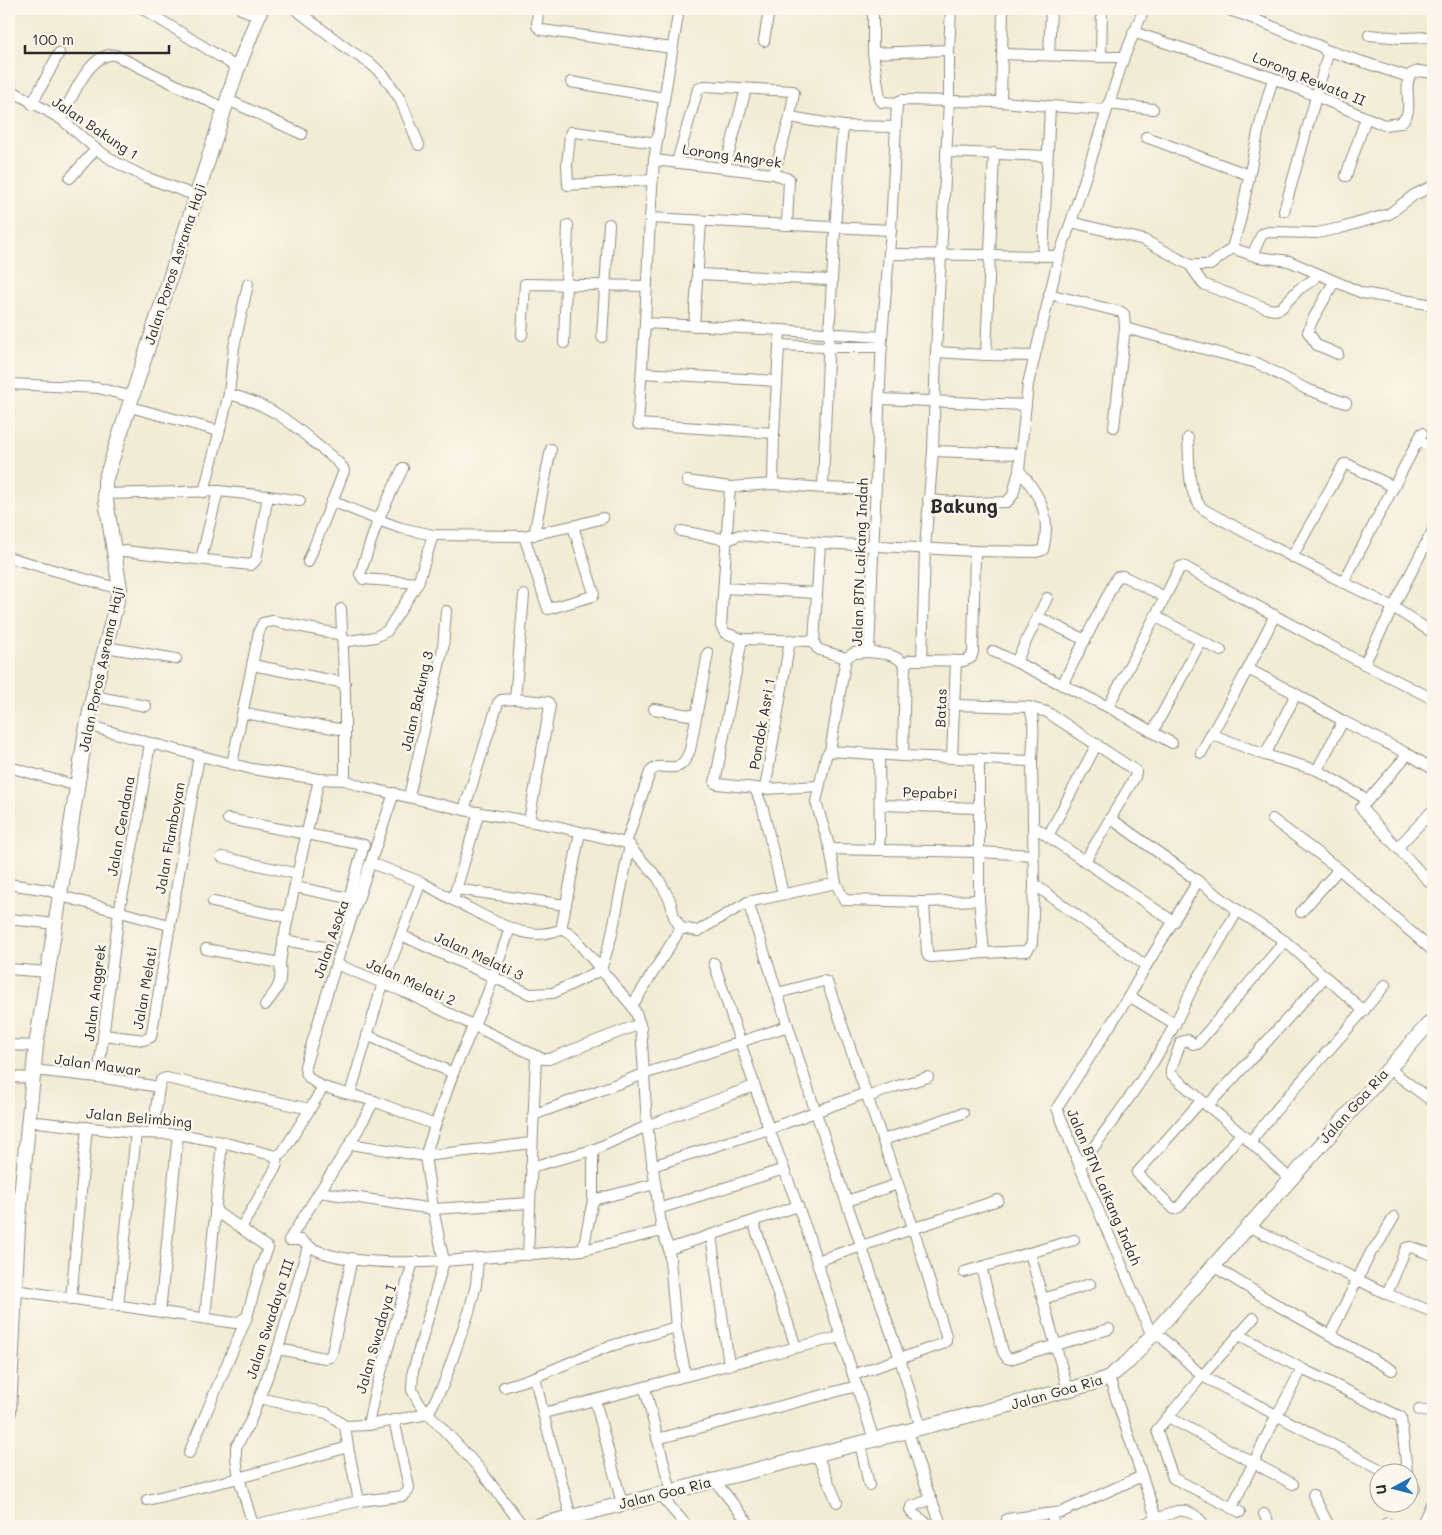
<svg xmlns="http://www.w3.org/2000/svg" width="1442" height="1535" font-family="Mali,sans-serif">
  <style>
    .lines { fill: none; stroke-linecap: round; stroke-linejoin: round }
    .street-casing { stroke: #8e8c80; stroke-width: 12 }
    .secondary-casing { stroke: #8e8c80; stroke-width: 16 }
    .street { stroke: #fff; stroke-width: 10 }
    .secondary { stroke: #fff; stroke-width: 14 }
    .labels { text-anchor: middle; stroke-width: 5; stroke-linejoin: round; paint-order: stroke }
    .street-label { font-size: 14px; fill: #2b2b2b; stroke: #fbf7ec }
    .district-label { font-size: 19px; font-weight: bold; fill: #2b2b2b; stroke: #fbf7ec }
  </style>
  <rect width="100%" height="100%" fill="#fbf7ec"/>
  <filter id="ink" filterUnits="userSpaceOnUse"><feTurbulence type="fractalNoise" baseFrequency=".02" numOctaves="2"/><feDisplacementMap in="SourceGraphic" scale="10" xChannelSelector="R" yChannelSelector="G"/><feConvolveMatrix kernelMatrix="1 2 1 2 8 2 1 2 1" color-interpolation-filters="sRGB"/></filter>
  <filter id="wash" filterUnits="userSpaceOnUse"><feTurbulence type="fractalNoise" baseFrequency=".0096" numOctaves="4" result="noise"/><feDisplacementMap in="SourceGraphic" scale="20" xChannelSelector="R" yChannelSelector="G"/><feGaussianBlur stdDeviation="1.12" result="paint"/><feColorMatrix in="noise" values="0 0 0 0 0 0 0 0 0 0 0 0 0 0 0 0 0 1.4 0 .05"/><feComposite in="paint" operator="in"/></filter>
  <g filter="url(#wash)">
    <rect width="100%" height="100%" fill="#f1ecd4"/>
  </g>
  <g filter="url(#ink)">
    <g class="lines">
      <defs>
        <g id="street">
          <path d="M143,9l95,59"/>
          <path d="M241,9l17,7"/>
          <path d="M295,9l54,41 22,14 14,13 15,22 19,46"/>
          <path d="M538,9l-1,17 5,4 130,18"/>
          <path d="M679,9l-25,151 -4,58 241,12 -9,107 -13,315c13,2 30,1 36,15l-2,89 129,5 2,123 112,82 -17,30 -72,112 23,59 72,169"/>
          <path d="M873,9v44l7,46 2,3 15,1"/>
          <path d="M1226,9l21,7 75,31 6,7 -44,157"/>
          <path d="M1133,32l140,46 111,47 16,-2c17,-11 1,-34 11,-49l8,-3 14,2"/>
          <path d="M1369,35l33,3 31,-1"/>
          <path d="M764,41l5,-32"/>
          <path d="M949,50l2,-41"/>
          <path d="M1326,50l83,27"/>
          <path d="M873,53l76,-3v51l-13,251 -3,99 -8,97 -3,112h-11l-5,3 -1,4"/>
          <path d="M1002,54l99,3 1,-48"/>
          <path d="M1049,55l2,-46"/>
          <path d="M1101,57h23"/>
          <path d="M1273,78l-14,50 -19,93 -8,27 26,9 31,4 73,32 71,12"/>
          <path d="M571,82l93,16"/>
          <path d="M9,89l52,30 35,30 21,14 28,14 52,19"/>
          <path d="M228,100l74,34"/>
          <path d="M1001,102l49,4 -7,150"/>
          <path d="M32,104l27,-51"/>
          <path d="M1108,104l45,5"/>
          <path d="M1050,106l56,4"/>
          <path d="M61,119c10,-19 28,-67 54,-64l110,54"/>
          <path d="M1146,137l103,38"/>
          <path d="M946,152l101,4"/>
          <path d="M654,160l120,14 15,5 -2,46"/>
          <path d="M677,162l21,-73 6,-3 89,5 1,2 -4,24 53,9 52,1"/>
          <path d="M725,168l21,-79"/>
          <path d="M774,174l16,-57"/>
          <path d="M1346,176l20,-58"/>
          <path d="M70,178l26,-29"/>
          <path d="M651,180l-83,5 -1,-21 3,-29 1,-3h3l82,11"/>
          <path d="M650,218l-5,105 135,7 -6,103 -1,51"/>
          <path d="M1071,222l73,18 46,25h20l22,-17"/>
          <path d="M891,230l6,-127 2,-2 3,-1 99,2 2,-93"/>
          <path d="M889,254l170,2"/>
          <path d="M1252,255l10,-21 7,-2 48,1 24,-5 48,-14 25,-19 19,-9"/>
          <path d="M1190,265l13,19 66,25 6,1 6,-2 18,-19 14,-9 4,-6"/>
          <path d="M697,274l134,6"/>
          <path d="M1334,282l-22,39 -4,11 9,13 21,9"/>
          <path d="M1049,294l72,18 3,2 1,14 -11,99"/>
          <path d="M645,323l-7,101 136,9"/>
          <path d="M694,326l7,-104"/>
          <path d="M1125,328l132,35 49,26 40,14"/>
          <path d="M780,330l102,7"/>
          <path d="M522,335l3,-51 121,2"/>
          <path d="M602,337l7,-113"/>
          <path d="M564,343l4,-118"/>
          <path d="M779,345l48,2h55"/>
          <path d="M936,352l50,3 8,-202"/>
          <path d="M986,355l47,1"/>
          <path d="M642,373l135,8"/>
          <path d="M9,384l89,4 35,9"/>
          <path d="M229,394c40,11 57,24 88,51 9,7 19,14 26,23l1,3 -36,91"/>
          <path d="M881,399l145,6"/>
          <path d="M130,407l89,24"/>
          <path d="M1188,438c2,23 -2,55 15,71l58,32 132,66 40,26"/>
          <path d="M1418,440l15,8"/>
          <path d="M933,451l86,3"/>
          <path d="M403,468l-25,52 -18,54 3,5 55,4"/>
          <path d="M687,481l43,6 43,-3 50,4 52,2"/>
          <path d="M730,487l-9,139 4,7 17,6 -27,144 3,1 47,5 54,-3"/>
          <path d="M823,488c4,-121 9,-242 20,-362"/>
          <path d="M204,492l25,-98 5,-47 14,-63"/>
          <path d="M105,494l113,-3 50,5 -12,64 -5,5 -136,-15"/>
          <path d="M268,496l32,5"/>
          <path d="M928,500l41,3 38,-1 6,-7 6,-25"/>
          <path d="M332,501l46,19 23,8 32,7 91,1 49,-10 21,67 -1,3 -45,13 -24,-73"/>
          <path d="M573,526l30,-8"/>
          <path d="M681,531l47,9 11,-5 81,8 155,8 61,1 7,-2c9,-34 -3,-55 -24,-80l9,-86 31,-128 12,-34 53,-165 20,-48"/>
          <path d="M534,535l17,-86"/>
          <path d="M1292,557l52,-93h3l47,23"/>
          <path d="M11,558l109,31"/>
          <path d="M201,559l17,-68"/>
          <path d="M1343,583l79,-150"/>
          <path d="M724,588l93,5"/>
          <path d="M341,609l4,86v85"/>
          <path d="M1038,617l47,23"/>
          <path d="M742,639l70,2 2,2 6,-100"/>
          <path d="M1201,641l20,10"/>
          <path d="M343,642l32,-5 12,-6 31,-48 15,-48"/>
          <path d="M814,643l3,5 3,2 26,8"/>
          <path d="M106,647l70,12"/>
          <path d="M993,651l115,56 64,36"/>
          <path d="M922,660l42,1 7,-3 2,-6 2,-101"/>
          <path d="M1016,662l31,-64"/>
          <path d="M1364,664l69,-134"/>
          <path d="M252,665l93,18"/>
          <path d="M1248,669l27,-54"/>
          <path d="M1062,685l55,-108 6,-1 42,21 15,-30 3,-1 181,98 69,35"/>
          <path d="M93,696l53,10"/>
          <path d="M515,699l33,3 2,4 -21,115"/>
          <path d="M954,705l74,2c9,11 4,40 4,54"/>
          <path d="M1028,707l19,5 89,59 -1,6 -50,84"/>
          <path d="M1108,707l57,-110"/>
          <path d="M654,709l41,7"/>
          <path d="M243,713l102,17"/>
          <path d="M87,725l63,18 102,26 67,10 26,1 15,6 104,24 92,16 70,17 32,35 12,22 4,17 7,11 17,3 50,-29 88,-19 -6,-34 -14,-47 10,-46 4,-5 16,-93 8,-5 15,-1"/>
          <path d="M1153,731l48,-90 -46,-25"/>
          <path d="M1211,734l54,21"/>
          <path d="M830,751l73,5"/>
          <path d="M1201,753l47,-84 48,25"/>
          <path d="M952,757l4,-96"/>
          <path d="M979,758v142"/>
          <path d="M232,764l27,-133 4,-8 10,-2 69,14"/>
          <path d="M9,767l68,19"/>
          <path d="M1433,769l-25,-15 -47,54 72,78"/>
          <path d="M1317,770l-52,-15 31,-61 47,27"/>
          <path d="M755,788l8,21 20,85"/>
          <path d="M765,789l25,-149"/>
          <path d="M409,796l34,-148 3,-37"/>
          <path d="M1368,800l-51,-30 26,-49 65,33"/>
          <path d="M880,805l100,3"/>
          <path d="M464,810l34,-107 3,-3 14,-1 9,-104"/>
          <path d="M1110,818l88,63"/>
          <path d="M228,819l136,26 -15,53 -54,-11"/>
          <path d="M1272,819l67,50 -38,43"/>
          <path d="M1033,826l141,96"/>
          <path d="M1048,836l49,-92"/>
          <path d="M626,843l24,-71c14,-15 28,10 40,-22l18,-97"/>
          <path d="M1398,847l35,-37"/>
          <path d="M830,849l149,3 54,3"/>
          <path d="M878,849l2,-10 -1,-84"/>
          <path d="M222,857l76,17"/>
          <path d="M371,863l50,19"/>
          <path d="M1339,869l94,82"/>
          <path d="M836,883l8,17 80,2 3,51 1,3 3,1c32,-2 64,-5 96,-6l5,-8 2,-59"/>
          <path d="M9,884l39,6 13,6 108,29"/>
          <path d="M456,889l110,16"/>
          <path d="M453,900c25,12 57,33 84,34 8,0 16,-2 24,-4"/>
          <path d="M213,902l74,15"/>
          <path d="M748,902l68,211 84,246 21,69"/>
          <path d="M924,902l55,-2 5,52"/>
          <path d="M9,919l47,5"/>
          <path d="M401,935l129,59 23,-1 48,-23 10,-32 19,-93"/>
          <path d="M283,940l47,8"/>
          <path d="M206,949l74,14c9,-62 26,-123 39,-184"/>
          <path d="M714,963l55,166 38,102 67,209"/>
          <path d="M336,964l71,29 129,63 -8,199"/>
          <path d="M1146,966l52,-85 45,33 42,27"/>
          <path d="M9,969l39,3"/>
          <path d="M778,993l45,-12 4,1 85,242 34,112v5l-4,3 -89,31"/>
          <path d="M1129,996l46,28 18,-37 45,-77"/>
          <path d="M265,1005c13,-17 17,-19 15,-42"/>
          <path d="M632,1006l49,-78"/>
          <path d="M104,1035l40,5 7,-3 48,-281"/>
          <path d="M367,1035l86,38"/>
          <path d="M9,1045l27,1"/>
          <path d="M536,1056l7,3h6l91,-35"/>
          <path d="M1388,1068l45,34"/>
          <path d="M33,1070l65,7 61,10"/>
          <path d="M9,1077l23,1"/>
          <path d="M98,1077l21,-165 18,-88 13,-81"/>
          <path d="M323,1087c-10,-6 -18,-9 -18,-21l31,-102 58,-171"/>
          <path d="M350,1094l33,-111 38,-101 32,18 26,-88"/>
          <path d="M868,1097l26,-10 34,-10"/>
          <path d="M1201,1101l-64,72 37,36 5,-2 62,-73"/>
          <path d="M1207,1106l25,-26 93,-103"/>
          <path d="M533,1115l111,-41 -3,-46 -5,-15 -4,-7 -55,-65 -9,-9 -7,-2 19,-98"/>
          <path d="M28,1121l108,12 42,1 44,8 54,14"/>
          <path d="M153,1132l6,-45 2,-7 5,-2 144,31"/>
          <path d="M883,1140l80,-27"/>
          <path d="M1250,1142c42,-54 91,-103 135,-157"/>
          <path d="M350,1144l75,12 107,-13"/>
          <path d="M276,1156l6,-3 28,-44 13,-22 51,14 61,24"/>
          <path d="M652,1166l117,-37 97,-36"/>
          <path d="M531,1167l62,-17"/>
          <path d="M1080,1167c32,-47 69,-92 95,-143"/>
          <path d="M1290,1179l-44,-41 -75,-64v-5l10,-27 7,-2 5,4h4l88,-103 79,70"/>
          <path d="M319,1192l114,17 97,-6"/>
          <path d="M593,1200l62,-16"/>
          <path d="M847,1201l51,-17"/>
          <path d="M658,1209l126,-40"/>
          <path d="M1248,1226l139,68 46,18"/>
          <path d="M241,1228l32,-55 4,-9 -1,-8"/>
          <path d="M662,1231l7,18 7,78 10,49"/>
          <path d="M711,1235l18,130"/>
          <path d="M289,1240h12c26,26 108,23 143,21l-11,-52 -8,-53 28,-83 34,-78 23,-67"/>
          <path d="M289,1240l61,-96 24,-43"/>
          <path d="M669,1249l84,-28"/>
          <path d="M583,1250l10,-50v-50l54,-24 107,-40"/>
          <path d="M1030,1253l38,137"/>
          <path d="M817,1261l181,-61"/>
          <path d="M1213,1266l69,42 110,62"/>
          <path d="M981,1267l22,85 4,6 3,1 99,-30"/>
          <path d="M964,1272l110,-32"/>
          <path d="M15,1290l213,32 8,1 11,-6"/>
          <path d="M1387,1294l19,-46 5,-1 22,8"/>
          <path d="M71,1299l16,-172"/>
          <path d="M1043,1299l47,-15"/>
          <path d="M118,1306l18,-173"/>
          <path d="M160,1312l18,-178"/>
          <path d="M205,1318l17,-176"/>
          <path d="M1156,1332l46,44 183,96"/>
          <path d="M1238,1334l64,35 99,48 6,55"/>
          <path d="M1330,1335l41,-83 9,-11 14,-24"/>
          <path d="M796,1347l-43,-126 45,-15"/>
          <path d="M278,1349l47,9 5,-1 2,-4 20,-95"/>
          <path d="M535,1377l72,-30 69,-20"/>
          <path d="M1109,1377l47,141"/>
          <path d="M504,1387l31,-10 8,36 28,104"/>
          <path d="M645,1388l26,104"/>
          <path d="M259,1398l68,15 18,13"/>
          <path d="M595,1400l27,104"/>
          <path d="M1419,1410l14,3"/>
          <path d="M543,1413c100,-24 198,-54 298,-76"/>
          <path d="M1168,1417l125,67"/>
          <path d="M368,1425l6,-29 39,-134"/>
          <path d="M345,1426l23,-1 60,-11 16,-31 25,-71 7,-27 2,-26"/>
          <path d="M908,1431l16,50 18,45"/>
          <path d="M657,1439l200,-53"/>
          <path d="M860,1444l9,41"/>
          <path d="M189,1453l58,-136 14,-51 7,-18 -27,-20 -26,-17"/>
          <path d="M817,1455l20,47"/>
          <path d="M715,1481l36,45"/>
          <path d="M1410,1486l5,3"/>
          <path d="M660,1495l27,31"/>
          <path d="M1313,1495l16,31"/>
          <path d="M931,1499l-20,8 -1,3 2,3 19,13"/>
          <path d="M147,1500l92,-22 109,-31 -3,-21"/>
          <path d="M359,1501l44,-5 5,-5 1,-4 -15,-67"/>
          <path d="M1232,1507l45,-92 25,-46"/>
          <path d="M1240,1512l-67,-34 -16,-48 45,-54 52,-58"/>
          <path d="M1052,1514l2,12"/>
          <path d="M1264,1514l6,12"/>
          <path d="M1007,1519l55,-7 80,-36"/>
          <path d="M1387,1523l2,3"/>
          <path d="M253,1525l106,-24 -11,-54"/>
          <path d="M248,1526l5,-1 -14,-47 -3,-20v-11l14,-25 28,-73 30,-102"/>
          <path d="M523,1526l-44,-58 -60,-65 -7,-13 1,-19 31,-110 139,-11 79,-19 -15,-105 -3,-52 144,-48"/>
          <path d="M1138,1526l39,-15c13,-2 21,5 28,15"/>
          <path d="M1421,1526l12,-26"/>
        </g>
        <g id="secondary">
          <path d="M9,1412l9,-186 18,-180 49,-309 8,-41 27,-107 -15,-95v-13l131,-408 25,-64"/>
          <path d="M536,1526l489,-125 72,-19 12,-5 20,-16 304,-342"/>
        </g>
      </defs>
      <use href="#street" class="street-casing"/>
      <use href="#secondary" class="secondary-casing"/>
      <use href="#street" class="street"/>
      <use href="#secondary" class="secondary"/>
    </g>
  </g>
  <g class="labels">
    <g class="street-label">
      <text transform="translate(1309 79) rotate(22)" y="5">Lorong Rewata II</text>
      <text transform="translate(95 128) rotate(34)" y="5">Jalan Bakung 1</text>
      <text transform="translate(732 156) rotate(8)" y="5">Lorong Angrek</text>
      <text transform="translate(175 264) rotate(-72)" y="5">Jalan Poros Asrama Haji</text>
      <text transform="translate(860 562) rotate(-88)" y="5">Jalan BTN Laikang Indah</text>
      <text transform="translate(101 669) rotate(-78)" y="5">Jalan Poros Asrama Haji</text>
      <text transform="translate(417 701) rotate(-77)" y="5">Jalan Bakung 3</text>
      <text transform="translate(941 708) rotate(-88)" y="5">Batas</text>
      <text transform="translate(762 724) rotate(-80)" y="5">Pondok Asri 1</text>
      <text transform="translate(930 793) rotate(2)" y="5">Pepabri</text>
      <text transform="translate(121 826) rotate(-80)" y="5">Jalan Cendana</text>
      <text transform="translate(170 838) rotate(-80)" y="5">Jalan Flamboyan</text>
      <text transform="translate(331 939) rotate(-71)" y="5">Jalan Asoka</text>
      <text transform="translate(479 956) rotate(25)" y="5">Jalan Melati 3</text>
      <text transform="translate(411 982) rotate(24)" y="5">Jalan Melati 2</text>
      <text transform="translate(145 988) rotate(-80)" y="5">Jalan Melati</text>
      <text transform="translate(95 993) rotate(-83)" y="5">Jalan Anggrek</text>
      <text transform="translate(98 1065) rotate(8)" y="5">Jalan Mawar</text>
      <text transform="translate(1354 1106) rotate(-48)" y="5">Jalan Goa Ria</text>
      <text transform="translate(139 1118) rotate(5)" y="5">Jalan Belimbing</text>
      <text transform="translate(1104 1187) rotate(67)" y="5">Jalan BTN Laikang Indah</text>
      <text transform="translate(270 1319) rotate(-72)" y="5">Jalan Swadaya III</text>
      <text transform="translate(376 1339) rotate(-74)" y="5">Jalan Swadaya I</text>
      <text transform="translate(1057 1392) rotate(-16)" y="5">Jalan Goa Ria</text>
      <text transform="translate(665 1493) rotate(-14)" y="5">Jalan Goa Ria</text>
    </g>
    <g class="district-label">
      <text x="964" y="513">Bakung</text>
    </g>
  </g>
  <rect width="1442" height="1535" fill="none" stroke="#fbf7ec" stroke-width="30"/>
  <g transform="translate(1394 1488) rotate(263)"><circle r="24" fill="#fbf7ec" stroke="#a8a59f"/>
  <path d="M0-4L9 19L0 12L-9 19Z" fill="#1f6fb2"/>
  <text y="-8" font-size="14" font-weight="bold" text-anchor="middle" fill="#2b2b2b">U</text>
  </g>
  <path d="M25 45v8h144v-8" fill="none" stroke="#2b2b2b" stroke-width="2.5"/>
  <text x="32" y="45" font-size="15" fill="#2b2b2b" stroke="#fbf7ec" stroke-width="4" paint-order="stroke">100 m</text>
</svg>
